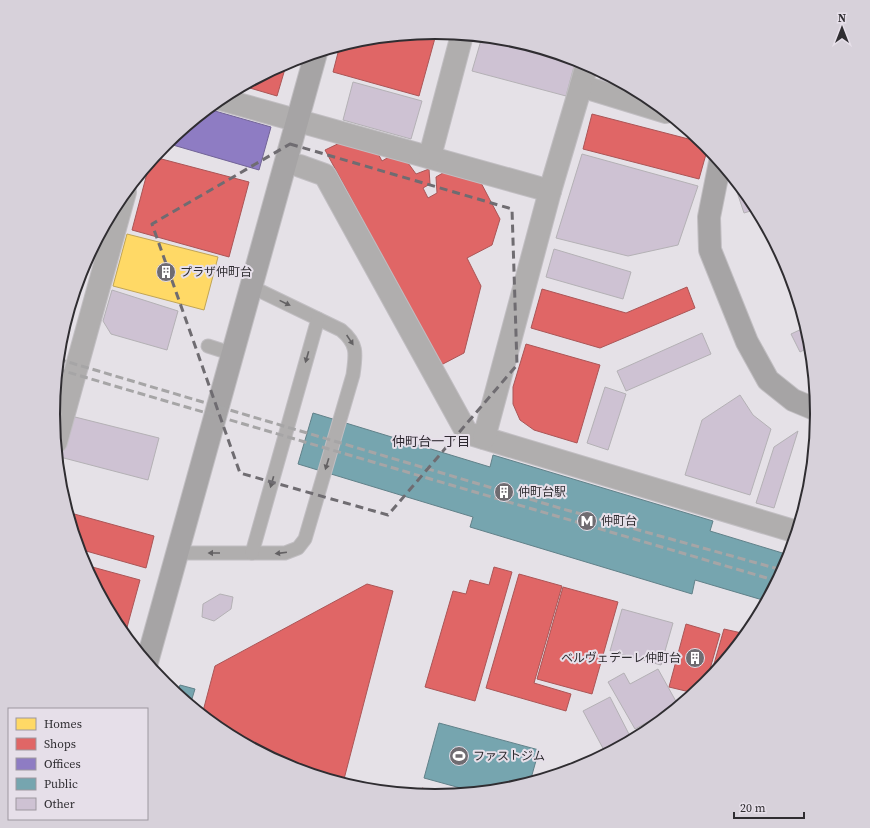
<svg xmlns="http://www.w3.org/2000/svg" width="870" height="828" font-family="'Source Serif 4','Noto Sans JP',serif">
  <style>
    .homes { fill: #ffd966; stroke: #c1a556 }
    .shops { fill: #e06666; stroke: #ab5556 }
    .offices { fill: #8e7cc3; stroke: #726497 }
    .public { fill: #76a5af; stroke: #618189 }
    .building { fill: #cec2d3; stroke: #b4b1b5 }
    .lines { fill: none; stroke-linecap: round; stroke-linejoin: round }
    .lane-casing { stroke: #c1bec2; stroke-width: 15 }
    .street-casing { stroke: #c1bec2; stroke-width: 24 }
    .secondary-casing { stroke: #c1bec2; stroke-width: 24 }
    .lane { stroke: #b0aeae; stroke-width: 13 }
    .street { stroke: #b0aeae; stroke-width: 22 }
    .secondary { stroke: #a6a4a5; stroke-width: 22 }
    .rail { stroke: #a6a5a6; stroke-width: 3; stroke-dasharray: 8 4; stroke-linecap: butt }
    .oneway { fill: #636163 }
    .marked { fill: none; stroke: #6f6c71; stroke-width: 3; stroke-dasharray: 8 5; stroke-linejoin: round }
    .labels { text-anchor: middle; stroke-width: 4; stroke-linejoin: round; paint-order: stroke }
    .poi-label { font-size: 12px; fill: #2f2d31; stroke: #e6dfe9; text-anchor: start }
    .neighbourhood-label { font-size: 13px; fill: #2d2830; stroke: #e6dfe9 }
    .rim { fill: none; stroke: #2f2d31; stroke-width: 2 }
  </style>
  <rect width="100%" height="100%" fill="#e5e1e7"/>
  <path class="homes" d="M127,234l91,23 -14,53 -91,-24z"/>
  <g class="shops">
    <path d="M419,34l16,4 -16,58 -86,-24 7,-27 21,-6z"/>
    <path d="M287,62l-10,34 -34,-10z"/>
    <path d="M592,114l112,29 4,4 -9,32 -116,-30z"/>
    <path d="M346,140l29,8 7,13 12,-7 9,2 13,18 13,-5 1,15 -7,4 5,10 9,-5 -1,-16 12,-7 31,9 21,40 -8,26 -25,13 14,28 -17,67 -23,12 -116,-215z"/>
    <path d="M154,157l95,25 -20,75 -97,-27 18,-68z"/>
    <path d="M687,287l8,21 -95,40 -69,-20 11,-39 84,24z"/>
    <path d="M526,344l74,21 -23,78 -43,-13 -14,-10 -7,-16v-17z"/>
    <path d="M67,512l87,24 -8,32 -67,-19z"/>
    <path d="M85,565l55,15 -14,51 -9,-5z"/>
    <path d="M494,567l18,5 -37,129 -50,-14 28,-96 13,3 4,-14 19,5z"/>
    <path d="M519,574l43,12 -28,97 37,11 -5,17 -80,-23z"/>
    <path d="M367,584l26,7 -50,192 -54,-16 -66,-36 -21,-16 13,-49z"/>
    <path d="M563,587l55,15 -26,92 -55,-15z"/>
    <path d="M686,624l34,10 -14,49 -12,10 -25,-6z"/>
    <path d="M724,629l22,5 -36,44z"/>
    <path d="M422,788l25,7h-27z"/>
  </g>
  <path class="offices" d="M208,109l63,18 -12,43 -93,-27z"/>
  <g class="public">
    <path d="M313,413l177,54 3,-12 220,66 -3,10 79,24 -2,7 -21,39 -71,-21 -3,14 -222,-67 3,-10 -175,-53z"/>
    <path d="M180,685l15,4 -4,13 -5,-1 -9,-7z"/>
    <path d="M439,723l100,27 -9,32 -21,7 -34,3 -51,-14z"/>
  </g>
  <g class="building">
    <path d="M482,37l28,2 66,20 -10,37 -94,-25z"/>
    <path d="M602,72l39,21 -42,-10z"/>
    <path d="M353,82l69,19 -11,38 -68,-19z"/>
    <path d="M582,154l116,32 -20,59 -50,11 -72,-18z"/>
    <path d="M737,182l16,20 4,7 -13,4 -10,-30z"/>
    <path d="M554,249l77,23 -8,27 -77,-22z"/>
    <path d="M112,290l66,21 -11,39 -56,-16 -8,-13z"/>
    <path d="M806,327l4,20 -10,5 -9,-18z"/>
    <path d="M702,333l9,21 -85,37 -9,-20z"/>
    <path d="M605,387l21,7 -18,56 -21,-7z"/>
    <path d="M740,395l13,20 18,14 -21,66 -65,-20 17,-55z"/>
    <path d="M71,416l88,22 -11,42 -88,-23z"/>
    <path d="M798,431l-24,77 -18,-5 18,-56z"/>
    <path d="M220,594l13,3 -2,12 -17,12 -12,-4 1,-13z"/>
    <path d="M622,609l51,14 -12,42 -51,-14z"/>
    <path d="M658,669l20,36 -43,24 -27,-47 16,-9 6,11z"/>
    <path d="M610,697l22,43 -26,14 -23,-43z"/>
  </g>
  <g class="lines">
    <defs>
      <g id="lane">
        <path d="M208,346l25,8"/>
        <path d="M176,553h109l13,-5 7,-9 48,-164c3,-21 5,-31 -12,-45l-89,-43"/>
        <path d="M252,553l66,-234"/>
      </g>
      <g id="street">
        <path d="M587,64l-6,22 85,26"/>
        <path d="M220,99l330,92"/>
        <path d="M430,156l32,-121"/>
        <path d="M300,166l25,9 142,258 330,99"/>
        <path d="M484,438l66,-247 31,-105"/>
        <path d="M56,442l69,-250"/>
      </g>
      <g id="secondary">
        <path d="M720,162l-11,55 1,33 37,92 21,38 25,20 24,10"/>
        <path d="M147,662l169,-609"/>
      </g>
    </defs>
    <use href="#lane" class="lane-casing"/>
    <use href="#street" class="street-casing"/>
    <use href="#secondary" class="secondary-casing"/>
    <use href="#lane" class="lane"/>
    <use href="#street" class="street"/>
    <use href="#secondary" class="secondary"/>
    <g class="rail">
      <path d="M58,359l505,150 219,61"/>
      <path d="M57,369l720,212"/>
    </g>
  </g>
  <defs><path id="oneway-solid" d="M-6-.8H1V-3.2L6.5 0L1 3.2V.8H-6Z"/></defs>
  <g class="oneway">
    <use href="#oneway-solid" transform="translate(285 303) rotate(26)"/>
    <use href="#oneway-solid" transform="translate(350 340) rotate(56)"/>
    <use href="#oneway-solid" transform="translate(307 357) rotate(106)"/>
    <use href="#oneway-solid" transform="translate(327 464) rotate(107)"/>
    <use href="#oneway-solid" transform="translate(272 482) rotate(106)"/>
    <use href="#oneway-solid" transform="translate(214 553) rotate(-180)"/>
    <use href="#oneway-solid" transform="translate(281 553) rotate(173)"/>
  </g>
  <path class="marked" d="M290,144l222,65 5,156 -129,150 -148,-42 -88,-249z"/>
  <defs>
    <symbol id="building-disc" viewBox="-11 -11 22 22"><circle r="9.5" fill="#6f6c71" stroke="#e6dfe9"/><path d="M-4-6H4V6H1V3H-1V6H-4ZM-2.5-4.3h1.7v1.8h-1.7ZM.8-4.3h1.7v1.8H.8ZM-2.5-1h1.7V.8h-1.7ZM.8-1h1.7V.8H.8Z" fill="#fff"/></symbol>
    <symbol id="metro-disc" viewBox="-11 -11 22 22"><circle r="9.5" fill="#6f6c71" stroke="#e6dfe9"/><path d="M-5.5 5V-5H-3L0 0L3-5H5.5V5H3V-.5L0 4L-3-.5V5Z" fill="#fff"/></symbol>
    <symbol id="stadium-disc" viewBox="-11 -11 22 22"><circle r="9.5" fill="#6f6c71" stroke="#e6dfe9"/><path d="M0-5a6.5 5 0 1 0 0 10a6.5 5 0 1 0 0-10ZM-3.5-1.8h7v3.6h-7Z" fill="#fff"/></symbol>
  </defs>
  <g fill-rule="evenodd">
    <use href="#building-disc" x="155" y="261" width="22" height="22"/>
    <use href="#building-disc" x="493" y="481" width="22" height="22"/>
    <use href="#metro-disc" x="576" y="510" width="22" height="22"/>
    <use href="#building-disc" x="684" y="647" width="22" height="22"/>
    <use href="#stadium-disc" x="448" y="745" width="22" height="22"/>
  </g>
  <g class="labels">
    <g class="poi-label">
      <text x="180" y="276">プラザ仲町台</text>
      <text x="518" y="496">仲町台駅</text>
      <text x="601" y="525">仲町台</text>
      <text x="681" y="662" text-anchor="end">ベルヴェデーレ仲町台</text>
      <text x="473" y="760">ファストジム</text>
    </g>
    <g class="neighbourhood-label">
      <text x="431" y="446">仲町台一丁目</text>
    </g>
  </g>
  <path d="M0 0H870V828H0ZM60 414a375 375 0 1 1 750 0a375 375 0 1 1-750 0Z" fill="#d7d1da" fill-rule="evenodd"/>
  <path class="rim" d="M60 414a375 375 0 1 1 750 0a375 375 0 1 1-750 0Z"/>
  <rect x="8" y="708" width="140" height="112" fill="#e6dfe9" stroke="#9d989f"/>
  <rect x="16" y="718" width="20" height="12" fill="#ffd966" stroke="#9d989f"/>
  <text x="44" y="728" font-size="12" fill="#2f2d31">Homes</text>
  <rect x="16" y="738" width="20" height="12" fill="#e06666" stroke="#9d989f"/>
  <text x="44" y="748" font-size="12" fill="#2f2d31">Shops</text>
  <rect x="16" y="758" width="20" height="12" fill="#8e7cc3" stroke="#9d989f"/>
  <text x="44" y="768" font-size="12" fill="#2f2d31">Offices</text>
  <rect x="16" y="778" width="20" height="12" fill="#76a5af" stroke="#9d989f"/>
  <text x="44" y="788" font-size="12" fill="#2f2d31">Public</text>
  <rect x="16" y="798" width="20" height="12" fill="#cec2d3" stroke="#9d989f"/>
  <text x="44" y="808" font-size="12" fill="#2f2d31">Other</text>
  <g transform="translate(842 28)" stroke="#e6dfe9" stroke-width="3" paint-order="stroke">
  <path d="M0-3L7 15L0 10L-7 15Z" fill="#2f2d31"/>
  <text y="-6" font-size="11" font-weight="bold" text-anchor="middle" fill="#2f2d31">N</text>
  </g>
  <path d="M734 812v6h70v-6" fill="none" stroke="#2f2d31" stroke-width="2"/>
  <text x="740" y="812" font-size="12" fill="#2f2d31" stroke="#e6dfe9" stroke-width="3" paint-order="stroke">20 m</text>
</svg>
